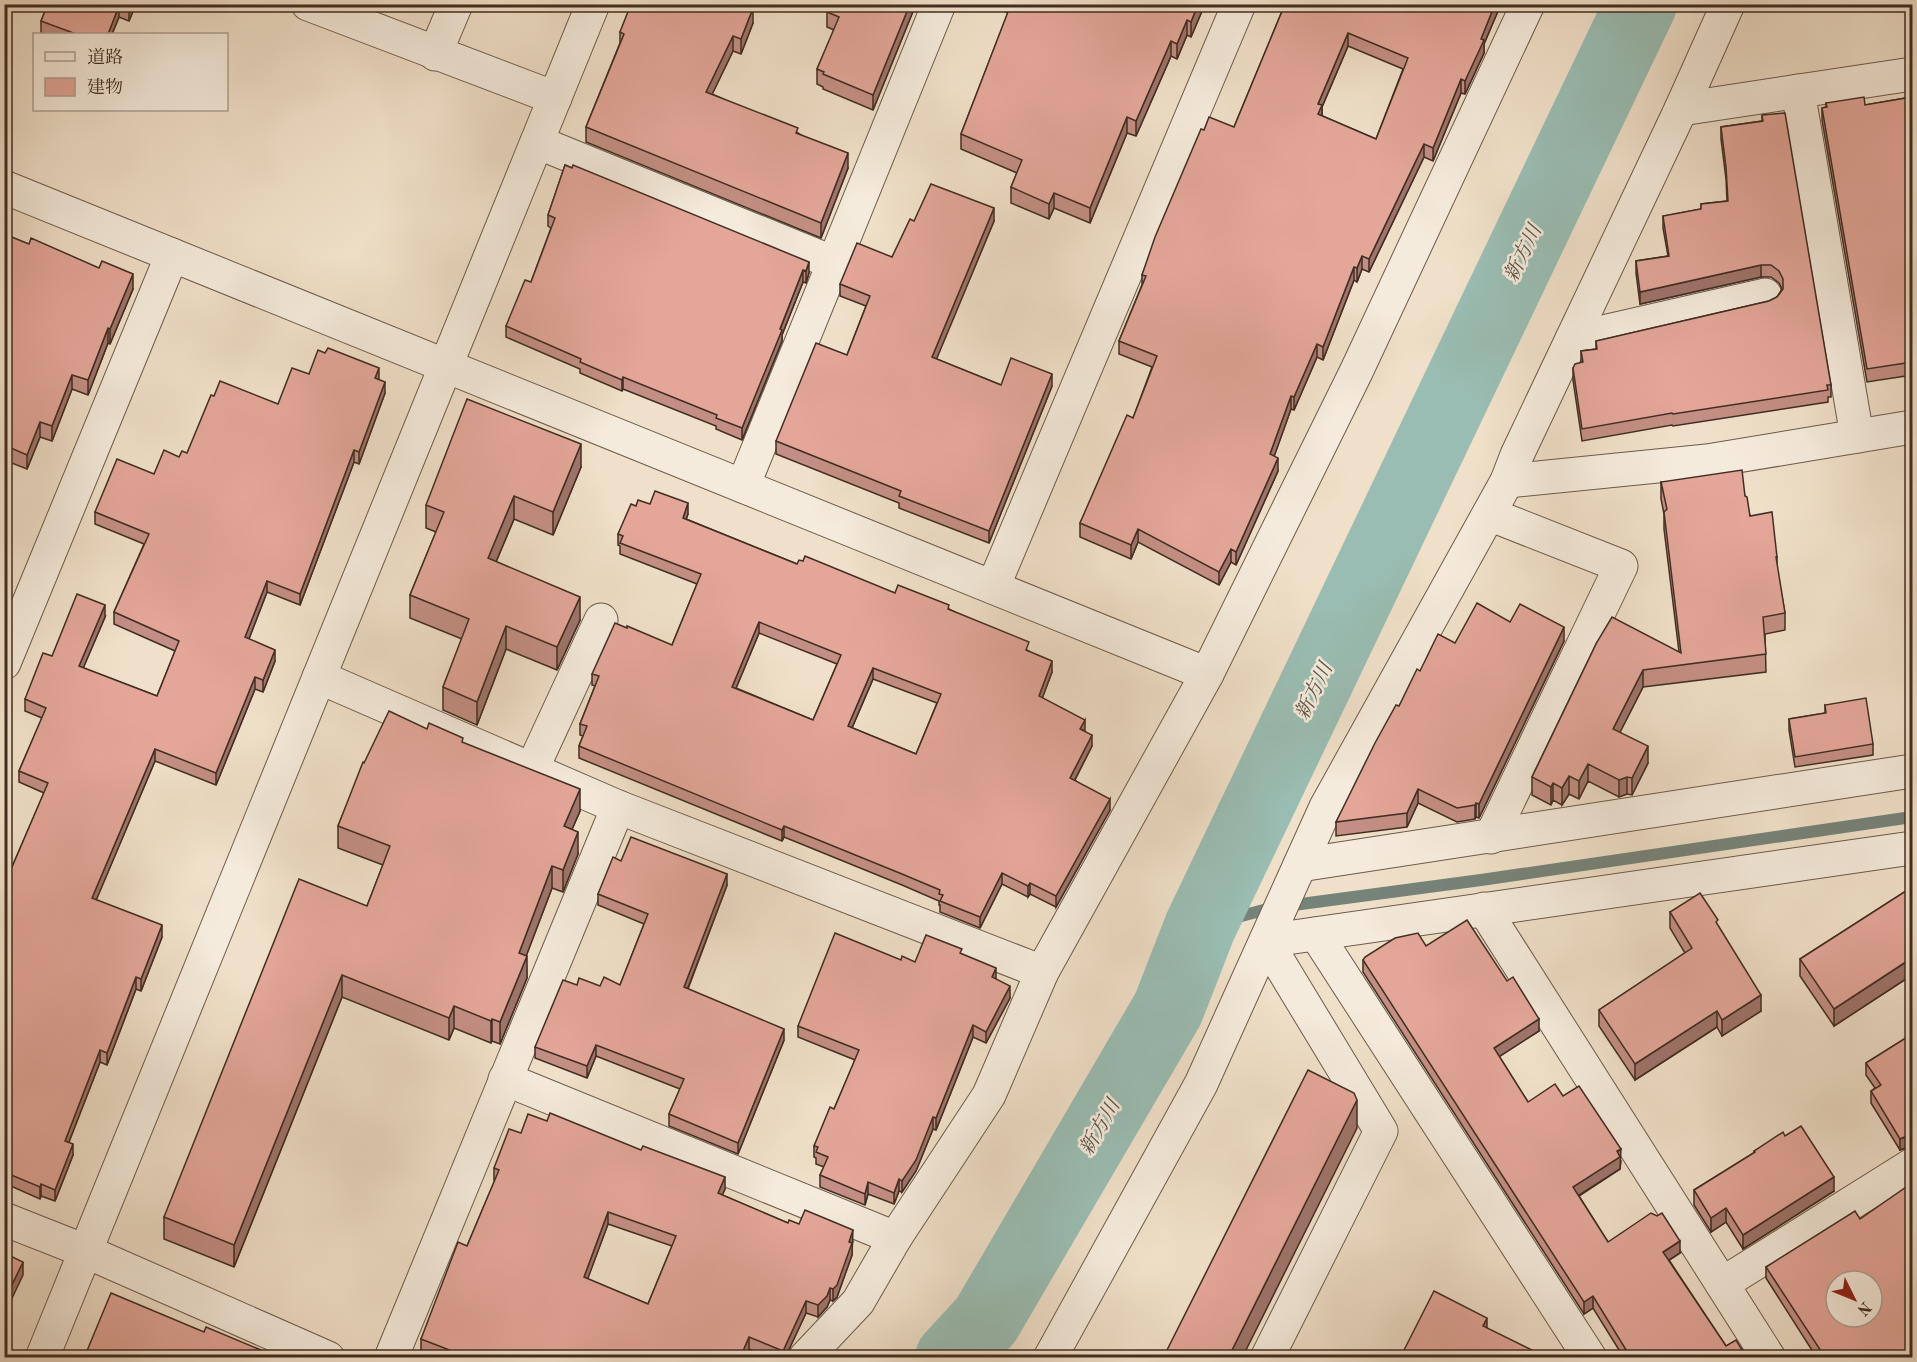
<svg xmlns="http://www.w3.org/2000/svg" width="1917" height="1362" font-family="'Old Standard TT','Noto Serif JP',serif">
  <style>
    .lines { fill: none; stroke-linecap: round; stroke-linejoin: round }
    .stream { stroke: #768379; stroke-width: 12 }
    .river { stroke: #9abdb3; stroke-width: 72 }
    .minor-casing { stroke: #6d5a4c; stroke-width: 35 }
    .minor { stroke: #f5ebdc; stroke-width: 33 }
    .wall { fill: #c38f84; stroke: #412d23; stroke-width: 1.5; fill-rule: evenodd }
    .shaded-wall { fill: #9f746b; stroke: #412d23; stroke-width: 1.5 }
    .building { fill: #e3a699; stroke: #412d23; stroke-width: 1.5; fill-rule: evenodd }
    .labels { text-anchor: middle; stroke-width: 5; stroke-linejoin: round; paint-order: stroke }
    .water-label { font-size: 20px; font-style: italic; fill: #575147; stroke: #f5ebdc }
  </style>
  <rect width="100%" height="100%" fill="#f0e0c9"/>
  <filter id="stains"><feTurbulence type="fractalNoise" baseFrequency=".00333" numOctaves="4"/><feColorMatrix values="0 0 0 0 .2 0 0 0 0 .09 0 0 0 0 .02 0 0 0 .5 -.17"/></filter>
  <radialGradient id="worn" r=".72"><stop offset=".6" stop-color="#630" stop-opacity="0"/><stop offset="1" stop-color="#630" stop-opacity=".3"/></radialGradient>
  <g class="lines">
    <path class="stream" d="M1200,927l71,-19 210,-28 431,-63"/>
    <path class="river" d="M951,1358l35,-38 182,-311 32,-82 441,-923"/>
    <defs>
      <g id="minor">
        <path d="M308,4l247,94"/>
        <path d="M435,54l21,-50"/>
        <path d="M1798,91l59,345"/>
        <path d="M1681,109l231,-35"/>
        <path d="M537,142l297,121"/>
        <path d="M4,187l1203,487"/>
        <path d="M1572,339l193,-44"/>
        <path d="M1507,481l200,-20 205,-34"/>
        <path d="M743,486l196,-482"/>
        <path d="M1489,514l132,52 -130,271"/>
        <path d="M993,587l246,-583"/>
        <path d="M4,663l168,-408"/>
        <path d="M319,677l299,130 424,165"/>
        <path d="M532,769l69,-149"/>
        <path d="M1300,865l612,-94"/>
        <path d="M1484,909l285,449"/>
        <path d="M1316,934l274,424"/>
        <path d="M1266,941l646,-93"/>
        <path d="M1266,941l115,190 -114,227"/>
        <path d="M505,1079l390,159"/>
        <path d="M4,1219l81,32 243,107"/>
        <path d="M1722,1284l190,-119"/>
        <path d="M42,1358l551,-1354"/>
        <path d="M391,1358l227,-551"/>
        <path d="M805,1358l53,-56 37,-64 94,-143 53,-123 165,-298 149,-302 172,-368"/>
        <path d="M1050,1358l151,-274 125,-277 181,-326 10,-26 164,-346 47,-105"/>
      </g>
    </defs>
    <use href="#minor" class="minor-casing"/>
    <use href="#minor" class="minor"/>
  </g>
  <g class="wall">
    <path d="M48,4h88l-7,17 -10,-4 -7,17h-66l-5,-1v-12z"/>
    <path d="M916,4l-43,106 -50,-21v-2l-6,-3v-15l17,-39 -7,-3v-15z"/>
    <path d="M994,4h211l-14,33 -4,-2 -10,24 -6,-3 -35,80 -9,-3 -37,90 -36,-15 -5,11 -38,-16v-16l6,-14 -56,-24v-15l47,-121 -14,-7z"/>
    <path d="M1285,4h216l-17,40v9l-19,41 -4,-1 -28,68 -9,-4 -55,115 -7,-3 -5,13 -3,-2 -31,80 -6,-3 -23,53 -3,-1 -17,47 4,15 -42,94 -5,-3 -12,23 -81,-43 -7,17 -51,-22v-14l53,-105 19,-51 -33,-13v-13l23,-56v-10l62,-145 30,-3zM1348,46l55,23 -27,70 -54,-23v-9z"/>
    <path d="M753,23l-12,31 -8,-3 -21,43 86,39 50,35 -27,70 -235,-96v-15l34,-84v-11z"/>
    <path d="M1912,97v278l-45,7 -45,-262v-12l4,-1v-4l39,2z"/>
    <path d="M1762,115l69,270v12h-3v5l-155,24 -1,-1 -90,16 -9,-61v-12l8,-5v-12l15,-2v-8l173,-40 8,-4 5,-8 -3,-6 -8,-6h-10l-121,27 -4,-31v-12l32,-5 -5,-28v-12l38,-7v-5l26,-3 -1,-22 -5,-40v-12l41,-6z"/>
    <path d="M565,165l244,108 -3,10 -3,-1 -21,53v6l-40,99 -26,-11v-3l-93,-37 -1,2 -42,-18v-4l-74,-32v-11l25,-44 20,-54 -3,-2v-11z"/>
    <path d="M914,221h80l-58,138 65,26 51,1 -63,157 -90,-35v-5l-123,-49v-13l71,-86 19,-49 -26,-10v-12l52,-27z"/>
    <path d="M4,234l129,55 -23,55 -2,-1 -20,52 -16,-6 -20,52 -12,-4 -13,32 -23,-9z"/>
    <path d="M309,374l70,6 6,13 -26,71 -5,-2 -54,143 -33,-13 -18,47 26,22 -12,31 -8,-3 -39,96 -61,-24 -59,139 66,37 -21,54 -5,-2 -29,76 -7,-3 -31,80 4,13 -18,46 -14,-5 -1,3 -36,-16v-319l8,3 32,-74 -25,-11v-11l23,-53 -17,-7v-12l27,-43 53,-39 -22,51 74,28 18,-45 -61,-27v-12l30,-68 -49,-20v-12l84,-55 8,-4 27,-57 64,8z"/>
    <path d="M581,467l-28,68 -39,-16 -18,43 84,58 -23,50 -51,-21 -29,76 -34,-15v-23l19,-48 -52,-21v-23l26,-63 -10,-4v-23z"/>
    <path d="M1661,482l84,14 5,20 27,41v12l8,44v17l-20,4 1,38 -123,15 -23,45 28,31 -16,32 -5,-1 -8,3 -31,-16 -9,18 -10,-5 -7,11 -9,-5 -2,5 -19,-10v-18l65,-135 82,10 -15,-123v-15l-3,-15z"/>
    <path d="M650,504l38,10 -2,5 111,45 152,45 80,42 23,21 -10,26 43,34 7,14 -17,34 35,30 -54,97 -26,-13 -2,3 -26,-13 -22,44 -40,-16v-7h-1v-4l-37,-16 -118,-48 -2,4 -203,-83v-12l4,-10 -3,-1v-11l15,-38 -3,-1v-11l80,-29 25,-61 -77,-30v-8l-2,-1v-11l18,-28zM759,633l78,31 -24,56 -77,-32zM873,679l64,24 -21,51 -64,-26z"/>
    <path d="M1510,622l54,19 -85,177 -3,-1 -1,2 -18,3 -39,-19 -11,24 -71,9v-14l63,-116 21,-35 35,-28z"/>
    <path d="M1912,670v35l-6,-2v-11z"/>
    <path d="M1825,705l48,39v11l-78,12 -6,-37v-11l36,-6z"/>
    <path d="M427,729l36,14 117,68 -8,18 6,25 -15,38 -11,-4 -26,68 1,22 -27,66 -8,-3 -1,2 -37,-15 -5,12 -107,-43 -108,270 -70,-28v-22l203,-311 16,-41 -45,-17v-22l26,-63z"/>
    <path d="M621,861l106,24 -39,104 96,51 -46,114 -69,-28v-12l11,-25 -84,-33 -9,22 -52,-20v-11l42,-62 23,1 20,-1 24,-61 -46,-19v-11z"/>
    <path d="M1912,887v88l-78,51 -34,-50v-17z"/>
    <path d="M1670,912l48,14 43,85 -39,25 -5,-9 -82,53 -36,-54v-16l86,-57 -15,-25z"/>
    <path d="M1426,946l81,35 32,50 -40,25 29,46 35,-6 58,65 -1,8 -41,27 29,46 72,11 -11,7 57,86 21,12h-123l-31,-50 -9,6 -221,-342v-12z"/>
    <path d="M962,954l34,25 14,19 -24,45 -13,-6 -37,93 -3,-1 -17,42 -14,21 -3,-1 -5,13 -26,-10 -3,11 -45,-18v-12l4,-8 -8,-3v-6l-2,-1v-11l20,-37 21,-49 -57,-23v-11l103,-66 14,2z"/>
    <path d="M1912,1034v113l-1,-1 -11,4 -29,-47v-12l4,-3 -9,-13v-12z"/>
    <path d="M521,1133l204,56 -3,6 66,28 65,18 -1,4v10l-15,42 -4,4 -3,-1 -3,7 -9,10 -12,-4 -21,45h-15l-21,-9 -4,9h-306l-18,-8v-11l46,-93 28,-66h-1v-12zM608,1224l64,22 -24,58 -61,-25z"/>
    <path d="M1785,1136l49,55 -91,58 -17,-27 -15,10 -17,-27v-15l60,-37v-2z"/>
    <path d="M1860,1219l52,139 -97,-3 -49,-77v-11z"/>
  </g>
  <g class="shaded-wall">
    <path d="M131,4h5l-7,17v-11z"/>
    <path d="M910,4h6l-43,106v-15z"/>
    <path d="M1198,4h7l-14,33v-15z"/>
    <path d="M1495,4h6l-17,40v9l-19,41v-13l16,-42z"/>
    <path d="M119,6v11l-7,17h-4z"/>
    <path d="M753,8v15l-12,31v-15z"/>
    <path d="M1187,20v15l-10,24v-15z"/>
    <path d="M1348,33v13l-26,61v12l-4,9v-24z"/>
    <path d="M733,36v15l-27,56v-15z"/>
    <path d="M1171,41v15l-35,80v-15z"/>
    <path d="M1461,79v14l-28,68v-13z"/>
    <path d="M1127,117v16l-37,90v-15z"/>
    <path d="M1424,144v13l-55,115v-13z"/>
    <path d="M848,153v15l-27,70v-15z"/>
    <path d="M1054,193v15l-5,11v-15z"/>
    <path d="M994,208v13l-62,149v-13z"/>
    <path d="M1362,256v13l-5,13v-14z"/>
    <path d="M809,262v11l-3,10v-12z"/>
    <path d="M1761,265v12l-121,27v-12z"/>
    <path d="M1354,267v13l-31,80v-13z"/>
    <path d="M803,270v12l-21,53v6l-40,99v-12z"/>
    <path d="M133,274v15l-23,55v-15z"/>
    <path d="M108,328v15l-20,52v-15z"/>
    <path d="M1317,344v13l-23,53v-13z"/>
    <path d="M379,368v12l-4,-2z"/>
    <path d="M1052,374v12l-63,157v-12z"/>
    <path d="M72,375v14l-20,52v-15z"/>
    <path d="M623,377v12l-1,2v-11z"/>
    <path d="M385,382v11l-26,71v-12z"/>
    <path d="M1291,396v13l-21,59v-14z"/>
    <path d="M40,422v15l-13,32v-14z"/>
    <path d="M581,444v23l-28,68v-23z"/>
    <path d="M354,450v12l-54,143v-11z"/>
    <path d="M1278,458v13l-42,94v-13z"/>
    <path d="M514,496v23l-26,62v-23z"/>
    <path d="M688,503v11l-5,15v-11z"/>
    <path d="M1138,529v13l-7,17v-14z"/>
    <path d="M1231,549v13l-12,23v-13z"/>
    <path d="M267,581v11l-22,57v-12z"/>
    <path d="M580,597v23l-23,50v-23z"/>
    <path d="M105,605v12l-26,61v-12z"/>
    <path d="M759,622v11l-27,65v-11z"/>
    <path d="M506,626v23l-29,76v-23z"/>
    <path d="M1564,627v14l-85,177v-14z"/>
    <path d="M275,650v11l-12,31v-12z"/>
    <path d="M1052,661v11l-13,35v-11z"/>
    <path d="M873,668v11l-25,58v-11z"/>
    <path d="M1643,670v17l-30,59v-17z"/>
    <path d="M255,677v12l-39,96v-12z"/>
    <path d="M1085,720v11l-5,-2z"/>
    <path d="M1092,735v11l-22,43v-11z"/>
    <path d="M1648,746v17l-16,32v-17z"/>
    <path d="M155,749v12l-63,149v-12z"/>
    <path d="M1588,764v17l-9,18v-18z"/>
    <path d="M1569,776v18l-7,11v-17z"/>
    <path d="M1627,777v17l-8,3v-17z"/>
    <path d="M1553,783v17l-2,5v-18z"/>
    <path d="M580,789v22l-16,37v-22z"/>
    <path d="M1418,789v14l-11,24v-14z"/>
    <path d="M1110,799v11l-54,97v-11z"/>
    <path d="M1476,803v14l-1,2v-14z"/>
    <path d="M784,826v11l-2,4v-11z"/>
    <path d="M578,832v22l-15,38v-22z"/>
    <path d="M552,866v22l-33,87v-22z"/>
    <path d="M1002,873v11l-22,44v-11z"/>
    <path d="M727,874v11l-43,113v-11z"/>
    <path d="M1030,883v11l-2,3v-11z"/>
    <path d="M162,925v12l-21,54v-12z"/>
    <path d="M527,956v22l-27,66v-22z"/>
    <path d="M1912,958v17l-78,51v-17z"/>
    <path d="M996,968v12l-4,-3z"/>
    <path d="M342,975v22l-108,270v-22z"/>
    <path d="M136,977v12l-29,76v-12z"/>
    <path d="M1010,986v12l-24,45v-11z"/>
    <path d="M1761,995v16l-39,25v-16z"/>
    <path d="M454,1006v22l-5,12v-22z"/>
    <path d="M1717,1011v16l-82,53v-16z"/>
    <path d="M492,1019v22l-1,2v-22z"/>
    <path d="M1539,1019v12l-45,29v-12z"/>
    <path d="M973,1025v12l-37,93v-12z"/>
    <path d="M784,1029v11l-46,114v-11z"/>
    <path d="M596,1045v11l-9,22v-12z"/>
    <path d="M100,1050v12l-35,90v-11z"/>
    <path d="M1357,1100v28l-115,230h-14z"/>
    <path d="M933,1117v12l-17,42 -14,21v-11z"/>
    <path d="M1911,1134v12l-11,4v-11z"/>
    <path d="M73,1144v11l-18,46v-11z"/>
    <path d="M1621,1149l-1,20 -47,30v-12z"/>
    <path d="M725,1177v12l-7,16v-12z"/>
    <path d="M1834,1177v14l-91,58v-14z"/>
    <path d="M899,1179v12l-5,13v-11z"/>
    <path d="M868,1182v12l-3,11v-11z"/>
    <path d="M41,1184v12l-1,3v-12z"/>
    <path d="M1726,1208v14l-15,10v-14z"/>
    <path d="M608,1212v12l-24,65v-12z"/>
    <path d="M853,1230l-1,25 -15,42 -4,4v-12z"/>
    <path d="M1680,1241v12l-17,11v-12z"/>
    <path d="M23,1262v13l-19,40v-14z"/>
    <path d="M830,1288v12l-3,7 -9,10v-12z"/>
    <path d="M1593,1296v12l-9,6v-12z"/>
    <path d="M806,1301v12l-21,45h-2v-7z"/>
    <path d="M1487,1318v28l-4,-20z"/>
    <path d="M749,1337v12l-4,9h-5z"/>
    <path d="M1912,1351v7h-10z"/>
  </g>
  <g class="building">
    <path d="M48,4h83l-2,6 -10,-4 -11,28h-32l-35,-13z"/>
    <path d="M631,4h114l8,4 -12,31 -8,-3 -27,56 92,36 -2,5 52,20 -27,70 -235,-96 38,-93 -4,-2z"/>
    <path d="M830,4h80l-37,91 -50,-21 1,-2 -7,-3 22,-52 -12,-5z"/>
    <path d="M1011,4h187l-7,18 -4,-2 -10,24 -6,-3 -35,80 -9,-4 -37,91 -36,-15 -5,11 -38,-17 11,-27 -61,-26z"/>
    <path d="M1285,4h210l-14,35 3,1 -19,41 -4,-2 -28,69 -9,-4 -55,115 -7,-3 -5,12 -3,-1 -31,80 -6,-3 -23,53 -3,-1 -21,58 8,4 -42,94 -5,-3 -12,23 -81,-43 -7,16 -51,-22 47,-108 6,3 24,-62 -38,-15 27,-65 -4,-1 13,-38 46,-108 3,1 5,-13 25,10zM1348,33l60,25 -32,81 -58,-25 4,-9 -4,-1z"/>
    <path d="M1864,97l1,8 47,-8v265l-45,7 -45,-261 5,-1 -1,-4z"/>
    <path d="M1785,113l46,272h-4l1,5 -155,24 -1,-1 -90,16 -9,-61 2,-4 8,-2 -2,-11 16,-2 -1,-8 173,-40 8,-4 6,-8v-10l-4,-8 -8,-6h-10l-121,27 -4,-31 33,-5 -6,-40 38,-7v-5l27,-3 -2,-34 -5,-40 42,-6 -1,-6z"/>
    <path d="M565,165l7,3 1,-3 236,97 -3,9 -3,-1 -23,59 2,1 -40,98 -26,-10 1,-3 -94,-38 -1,3 -42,-18 1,-3 -75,-33 19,-46 6,2 24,-64 -7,-3z"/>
    <path d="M931,184l63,24 -62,149 69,28 10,-27 41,16 -63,157 -90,-35 2,-5 -125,-50 40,-98 31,12 23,-59 -30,-12 17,-41 35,14 18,-38 4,2z"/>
    <path d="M4,234l25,10 2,-6 68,30 3,-7 31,13 -23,55 -2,-1 -20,52 -16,-5 -20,51 -12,-4 -13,33 -23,-10z"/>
    <path d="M328,348l51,20 -4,10 10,4 -26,70 -5,-2 -54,144 -33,-13 -22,56 30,13 -12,30 -8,-3 -39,96 -61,-24 -63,149 70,27 -21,54 -5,-2 -29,76 -7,-3 -35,91 8,3 -18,46 -14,-6 -1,3 -36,-15v-308l8,3 36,-84 -29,-12 27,-63 -21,-9 18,-46 9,3 25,-62 28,11 -26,61 78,30 22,-55 -65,-29 35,-78 -54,-22 22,-53 37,15 10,-24 15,7 3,-6 5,2 24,-58 3,1 6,-15 58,23 14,-36 17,6 9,-24 7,3z"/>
    <path d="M467,399l114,45 -28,68 -39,-16 -26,62 92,39 -23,50 -51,-21 -29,76 -34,-15 26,-68 -59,-24 34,-83 -18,-7z"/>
    <path d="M1742,470l3,26 2,1 3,19 22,-4 5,45h-1l9,56 -22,4 3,37 -123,16 -30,59 35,17 -16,32 -5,-1 -8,3 -31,-16 -9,17 -10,-5 -7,12 -9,-5 -2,4 -19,-10 65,-135 15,-25 69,36 -17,-141 3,-3 -6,-27z"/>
    <path d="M655,491l33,12 -5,15 114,46 2,-4 4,1 2,-5 90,37 3,-8 51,20 -1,4 81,33 -3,8 26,11 -13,35 46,24 -5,9 12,6 -22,43 40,21 -54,97 -26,-13 -2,3 -26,-13 -22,44 -40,-16 3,-6 -4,-1 1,-4 -38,-16 -118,-48 -2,4 -203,-84 8,-20 -7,-2 19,-48 -7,-2 23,-51 12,5v-2l45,19 29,-71 -81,-31 3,-7 -5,-2 13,-30 5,2 2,-6 12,4zM759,622l82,33 -28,65 -81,-33zM873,668l68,26 -25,60 -68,-28z"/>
    <path d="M1477,603l33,19 10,-18 44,23 -85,177 -3,-1 -1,2 -18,3 -39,-19 -11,24 -71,9 39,-79 21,-38 3,1 18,-37 3,2 18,-37 17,9z"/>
    <path d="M1912,670v24l-6,-2z"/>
    <path d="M1866,698l7,46 -78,13 -6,-38 37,-6 -1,-8z"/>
    <path d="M389,711l38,18 2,-6 34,15 -1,4 118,47 -16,37 14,6 -15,38 -11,-4 -33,87 8,3 -27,66 -8,-3 -1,2 -37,-15 -5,12 -107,-43 -108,270 -70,-28 135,-338 68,27 23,-60 -52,-20 25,-64 1,1z"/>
    <path d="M631,837l96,37 -43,113 100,42 -46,114 -69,-29 15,-35 -88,-34 -9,21 -52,-19 28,-67 14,5 2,-7 21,8 4,-9 16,8 28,-71 -50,-20 15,-37 8,4z"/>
    <path d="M1912,887v71l-78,51 -34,-50z"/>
    <path d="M1700,893l18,27 -2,2 45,73 -39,25 -5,-9 -82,53 -36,-54 93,-62 -22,-36z"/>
    <path d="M1467,920l40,61 6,-4 26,42 -45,29 34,54 27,-18 8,12 16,-10 42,63 -4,2 3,6 -47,30 35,55 43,-29 6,3 5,-3 18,28 -17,11 63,94 10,-6 11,18h-116l-38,-62 -9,6 -221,-342 2,-3 30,-19 23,-5 8,13z"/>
    <path d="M835,933l66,27 1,-4 13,6 11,-27 36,14 -2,4 36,15 -4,9 18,9 -24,46 -13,-7 -37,93 -3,-1 -17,43 -14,21 -3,-2 -5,14 -26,-11 -3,12 -45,-19 8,-18 -12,-5 2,-5 -4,-1 16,-39 4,2 25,-59 -61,-24z"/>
    <path d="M1912,1034v101l-1,-1 -11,5 -29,-48 10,-6 -15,-22z"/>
    <path d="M1308,1070l46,23 3,7 -129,258h-65z"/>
    <path d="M550,1113l91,37 2,-4 82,31 -7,16 70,30 1,-3 10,4 6,-14 48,20 -4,12 3,1 -15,42 -4,4 -3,-1 -3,8 -9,9 -12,-4 -23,50 -34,-14 -9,21h-270l-49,-19 37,-97 9,4 32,-76 -5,-2 15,-39 12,4 7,-19 19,7zM608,1212l68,24 -28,68 -64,-27z"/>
    <path d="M1801,1126l33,51 -91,58 -17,-27 -15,10 -17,-28 61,-38 -1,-1 29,-19 2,4z"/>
    <path d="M1912,1183v168l-10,7h-91l10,-7 -55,-84 89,-56 5,8zM1836,1281h36v36h-36z"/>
    <path d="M4,1253l19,9 -19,39z"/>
    <path d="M1434,1291l53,27 -4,8 57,28 -2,4h-138z"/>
    <path d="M111,1293l93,39 2,-5 74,31h-196z"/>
  </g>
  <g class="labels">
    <g class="water-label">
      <text transform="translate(1522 253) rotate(-64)" y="7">新方川</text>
      <text transform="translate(1313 691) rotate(-64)" y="7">新方川</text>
      <text transform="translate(1099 1127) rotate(-60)" y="7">新方川</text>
    </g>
  </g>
  <rect width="1917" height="1362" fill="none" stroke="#f0e0c9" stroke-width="24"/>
  <rect x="6" y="6" width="1905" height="1350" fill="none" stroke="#412d23" stroke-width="3"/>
  <rect x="12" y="12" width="1893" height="1338" fill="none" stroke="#412d23" stroke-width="1.5"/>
  <rect x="33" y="33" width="195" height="78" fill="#f5ebdc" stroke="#ad9f92" stroke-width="1.5"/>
  <rect x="45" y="52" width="30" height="9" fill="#f5ebdc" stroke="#ad9f92" stroke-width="1.5"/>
  <text x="87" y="63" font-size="18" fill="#412d23">道路</text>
  <rect x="45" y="78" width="30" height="18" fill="#e3a699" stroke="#ad9f92" stroke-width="1.5"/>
  <text x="87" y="93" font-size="18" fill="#412d23">建物</text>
  <g transform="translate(1854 1299) rotate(133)"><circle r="28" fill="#f5ebdc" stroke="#ad9f92" stroke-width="1.5"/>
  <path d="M0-4.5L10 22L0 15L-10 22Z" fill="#8f2418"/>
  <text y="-9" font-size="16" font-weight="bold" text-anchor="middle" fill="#412d23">N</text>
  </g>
  <rect width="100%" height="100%" filter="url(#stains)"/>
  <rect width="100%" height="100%" fill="url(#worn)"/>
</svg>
